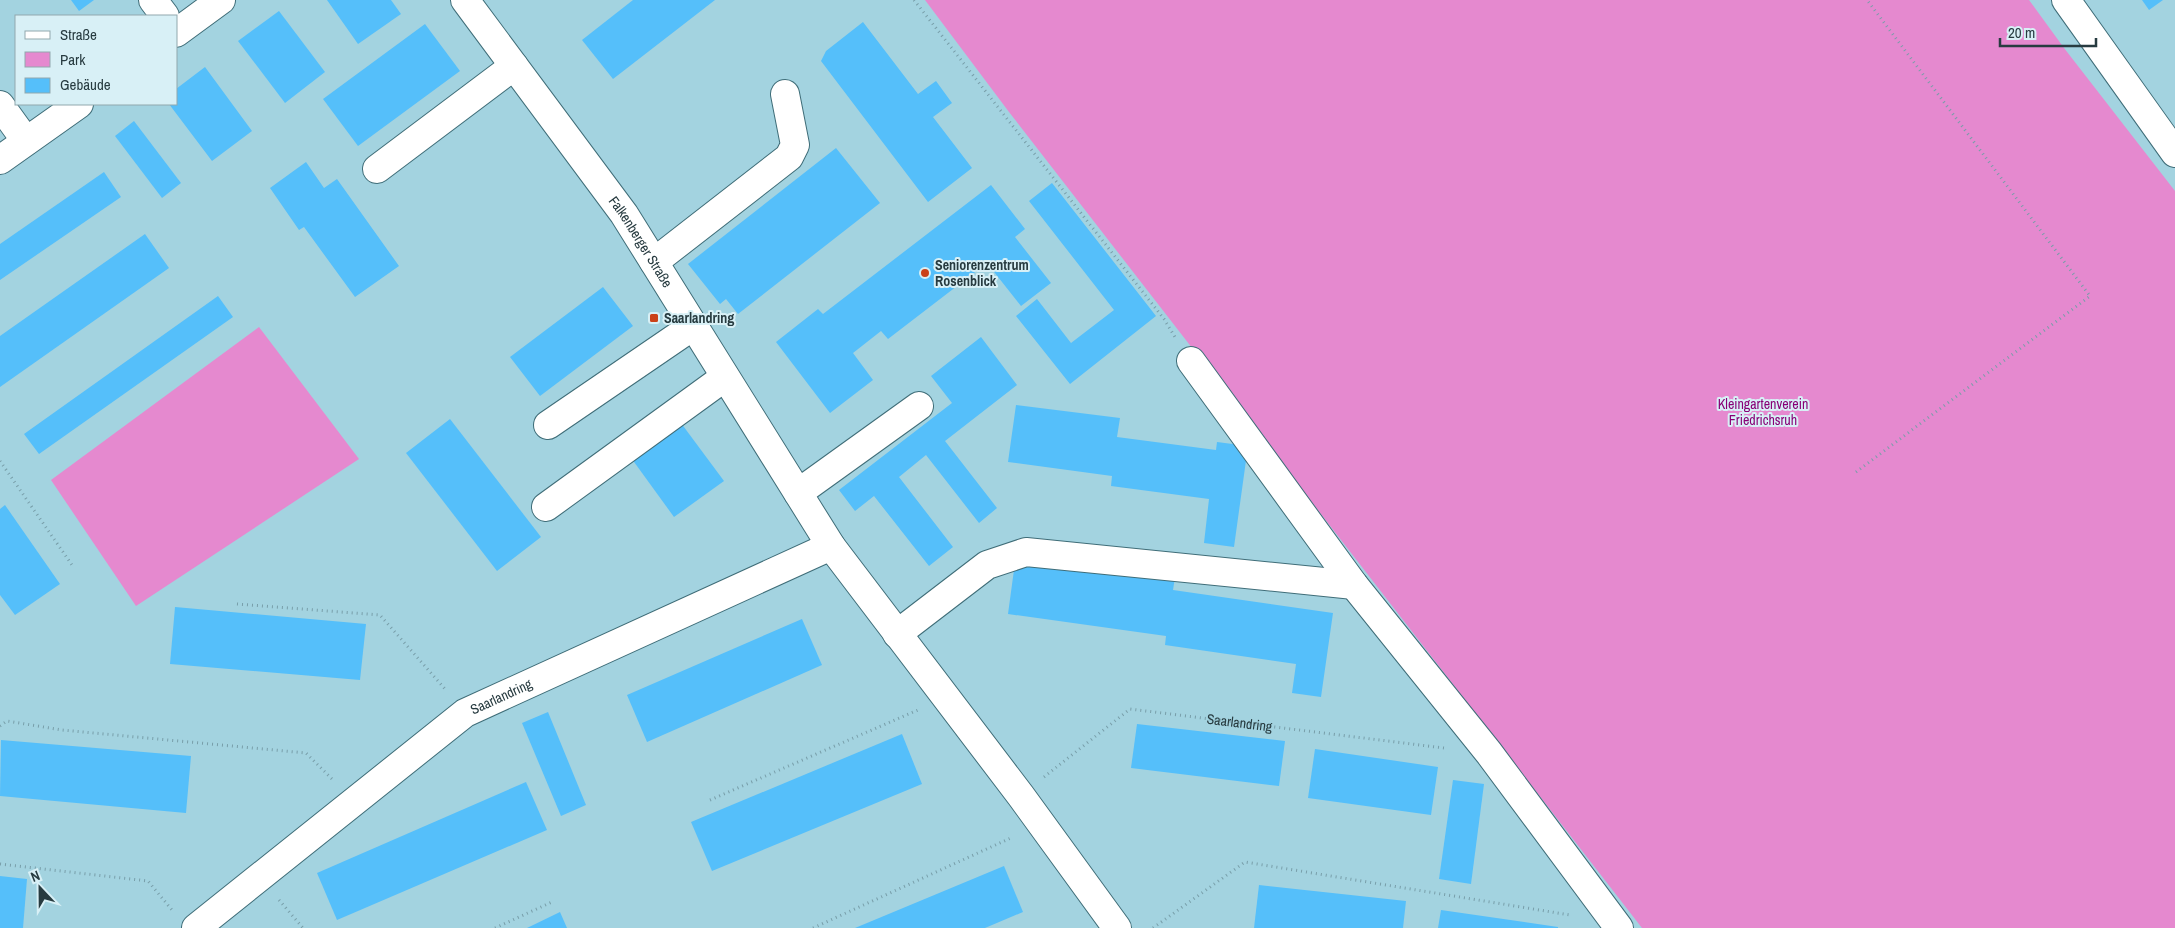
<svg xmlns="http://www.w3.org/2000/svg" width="2175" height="928" font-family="'Archivo Narrow',sans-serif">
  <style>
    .green { fill: #e589cf }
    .building { fill: #55bffa }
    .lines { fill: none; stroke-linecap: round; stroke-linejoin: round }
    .minor-casing { stroke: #3f6d78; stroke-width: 30 }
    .path { stroke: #789ea9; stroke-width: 3; stroke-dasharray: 1 4; stroke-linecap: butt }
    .minor { stroke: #fff; stroke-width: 28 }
    .poi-dot { fill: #ca4118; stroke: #d8f0f6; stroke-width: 2 }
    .labels { text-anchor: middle; stroke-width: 4; stroke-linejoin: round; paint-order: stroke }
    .street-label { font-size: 14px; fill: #273b40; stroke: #d8f0f6 }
    .poi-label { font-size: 14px; font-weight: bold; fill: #273b40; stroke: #d8f0f6; text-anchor: start }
    .park-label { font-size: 14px; fill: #880076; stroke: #d8f0f6 }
  </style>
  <rect width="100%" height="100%" fill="#a3d3e0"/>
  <g class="green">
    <path d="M925,0h1104l35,48 111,143v737h-533l-633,-816z"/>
    <path d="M259,327l100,132 -223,147 -85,-126z"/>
  </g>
  <g class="building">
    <path d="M71,0h23l-15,11z"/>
    <path d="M327,0h64l10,14 -43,30z"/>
    <path d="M633,0h82l-102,79 -31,-39z"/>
    <path d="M2142,0h21l-14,10z"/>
    <path d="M279,11l46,61 -40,31 -47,-62z"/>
    <path d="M863,22l55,72 18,-13 16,22 -19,14 39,51 -44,34 -107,-141 5,-10z"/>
    <path d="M425,24l35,47 -102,75 -35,-47z"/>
    <path d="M205,67l47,64 -40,30 -43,-57h7v-15z"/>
    <path d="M134,121l47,62 -19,15 -47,-62z"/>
    <path d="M836,148l44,55 -142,111 -12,-15 -6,5 -32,-40z"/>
    <path d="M306,162l18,26 13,-9 62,87 -44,31 -51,-70 -5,3 -29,-42z"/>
    <path d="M104,172l17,25 -121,83v-36z"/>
    <path d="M1052,183l104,133 -86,68 -54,-68 21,-17 34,44 43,-33 -85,-109z"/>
    <path d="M991,185l34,44 -10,8 36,46 -30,23 -34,-43 -99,76 -7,-8 -28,22 20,27 -43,33 -54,-71 42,-33 5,5z"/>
    <path d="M145,234l24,34 -169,119v-51z"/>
    <path d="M603,287l30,39 -93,70 -30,-39z"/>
    <path d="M218,296l15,21 -194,137 -15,-20z"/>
    <path d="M981,337l36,48 -72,56 52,67 -18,15 -53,-68 -27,22 54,70 -24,19 -55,-70 -19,15 -16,-21 113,-87 -21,-27z"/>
    <path d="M1016,405l104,13 -3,19 99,13 1,-8 31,4 -14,101 -30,-4 5,-44 -98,-13 1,-10 -104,-14z"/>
    <path d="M450,419l91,118 -44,34 -91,-118z"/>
    <path d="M678,419l46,62 -50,36 -45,-62z"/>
    <path d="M5,505l55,79 -45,31 -15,-20v-86z"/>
    <path d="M1016,555l159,22 -2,13 160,23 -12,84 -29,-4 4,-29 -131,-19 1,-9 -158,-22z"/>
    <path d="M175,607l191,17 -6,56 -190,-16z"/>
    <path d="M802,619l20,46 -175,77 -20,-47z"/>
    <path d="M548,712l38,93 -25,11 -39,-93z"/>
    <path d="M1137,724l148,17 -6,45 -148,-18z"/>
    <path d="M902,734l20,50 -210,87 -21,-49z"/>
    <path d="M1,740l190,16 -5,57 -186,-17z"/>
    <path d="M1315,749l123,18 -7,48 -123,-17z"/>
    <path d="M1453,780l31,4 -13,100 -32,-5z"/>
    <path d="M526,782l21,48 -210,90 -20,-47z"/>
    <path d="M1004,866l19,46 -38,16h-130z"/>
    <path d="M0,876l27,3 -4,49h-23z"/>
    <path d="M1259,885l147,16 -3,27h-149z"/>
    <path d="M1441,910l117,17v1h-120z"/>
    <path d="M560,912l7,16h-40z"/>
  </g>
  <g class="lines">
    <defs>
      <g id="minor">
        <path d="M153,0l12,16"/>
        <path id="s2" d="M465,0l159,214 207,332 190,250 96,132"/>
        <path d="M2066,0l109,153"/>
        <path d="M176,33l45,-33"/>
        <path d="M0,105l26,36"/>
        <path d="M0,160l79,-56"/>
        <path d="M377,169l137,-103"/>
        <path d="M654,262l135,-105 6,-12 -10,-51"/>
        <path d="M1191,361l163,224 135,168 130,175"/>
        <path d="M548,425l145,-99"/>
        <path d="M798,493l121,-87"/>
        <path d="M546,507l179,-130"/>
        <path d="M897,634l90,-69 39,-13 328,33"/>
        <path id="s3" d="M196,928l269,-215 366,-167"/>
      </g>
    </defs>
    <use href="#minor" class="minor-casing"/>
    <g class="path">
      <path d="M914,0l250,319 11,18"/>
      <path d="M0,461l72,104"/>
      <path d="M1856,472l234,-176 -223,-296"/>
      <path d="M237,604l143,11 65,74"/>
      <path d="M0,726l7,-5 55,9 244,23 27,27"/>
      <path id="s1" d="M1044,777l86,-68 314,39"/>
      <path d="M710,800l208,-90"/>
      <path d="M0,864l148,17 24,29"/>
      <path d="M279,900l24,28"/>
      <path d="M495,928l57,-26"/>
      <path d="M813,928l200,-91"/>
      <path d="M1153,928l92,-66 325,53"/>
    </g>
    <use href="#minor" class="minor"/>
  </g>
  <g class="poi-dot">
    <circle cx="925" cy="273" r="5"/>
    <rect x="649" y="313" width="10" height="10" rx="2.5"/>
  </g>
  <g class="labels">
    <g class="street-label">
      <text dy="5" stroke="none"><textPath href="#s2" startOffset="299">Falkenberger Straße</textPath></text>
      <text dy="5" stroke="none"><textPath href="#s3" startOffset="384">Saarlandring</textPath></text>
      <text dy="5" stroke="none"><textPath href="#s1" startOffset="220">Saarlandring</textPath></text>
    </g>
    <g class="poi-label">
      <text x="935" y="270">Seniorenzentrum<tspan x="935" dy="16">Rosenblick</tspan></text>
      <text x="664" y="323">Saarlandring</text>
    </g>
    <g class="park-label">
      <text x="1763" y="409">Kleingartenverein<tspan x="1763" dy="16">Friedrichsruh</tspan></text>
    </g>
  </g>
  <rect x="15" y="15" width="162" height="90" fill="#d8f0f6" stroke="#91a8ad"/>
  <rect x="25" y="31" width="25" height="8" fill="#ffffff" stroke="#91a8ad"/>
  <text x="60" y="40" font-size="15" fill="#273b40">Straße</text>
  <rect x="25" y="52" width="25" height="15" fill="#e589cf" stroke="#91a8ad"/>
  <text x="60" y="65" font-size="15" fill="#273b40">Park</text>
  <rect x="25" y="78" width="25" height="15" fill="#55bffa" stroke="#91a8ad"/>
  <text x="60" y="90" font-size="15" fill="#273b40">Gebäude</text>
  <g transform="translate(40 888) rotate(338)" stroke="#d8f0f6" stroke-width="4" paint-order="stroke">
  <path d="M0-4L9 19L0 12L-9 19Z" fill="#273b40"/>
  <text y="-8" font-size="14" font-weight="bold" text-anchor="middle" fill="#273b40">N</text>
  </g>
  <path d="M2000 38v8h96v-8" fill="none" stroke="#273b40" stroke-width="2.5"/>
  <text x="2008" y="38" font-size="15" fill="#273b40" stroke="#d8f0f6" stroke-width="4" paint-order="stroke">20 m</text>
</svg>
